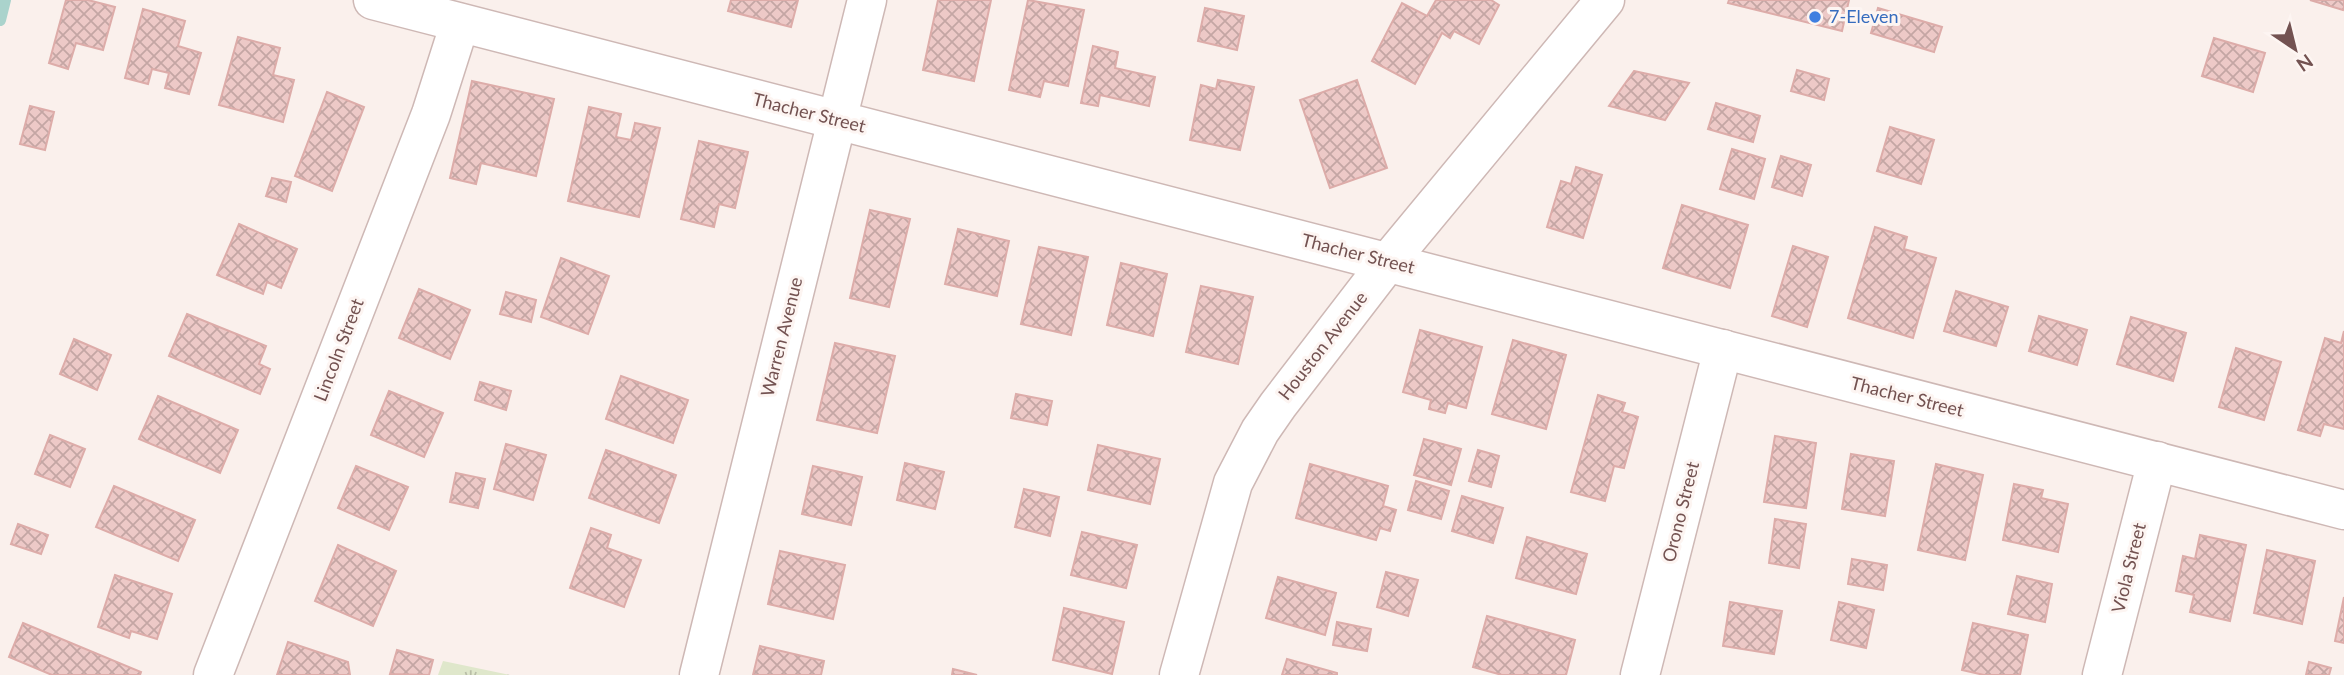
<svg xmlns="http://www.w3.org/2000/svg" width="2344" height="675" font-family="Lato,sans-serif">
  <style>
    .park { fill: url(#park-tufts) }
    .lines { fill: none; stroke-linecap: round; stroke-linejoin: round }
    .stream { stroke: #aad3cc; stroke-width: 12 }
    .building { fill: url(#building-cross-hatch); stroke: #ddaca9; stroke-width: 2 }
    .minor-casing { stroke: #ceb8b5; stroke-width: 41 }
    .minor { stroke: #fff; stroke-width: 38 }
    .shop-dot { fill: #3f7fe0; stroke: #fdf5f2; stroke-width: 2.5 }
    .labels { text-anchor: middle; stroke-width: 6; stroke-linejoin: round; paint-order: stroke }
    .shop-label { font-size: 18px; fill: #366cbe; stroke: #fdf5f2; text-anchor: start }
    .street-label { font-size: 18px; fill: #735251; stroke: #fdf5f2 }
  </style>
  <defs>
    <pattern id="park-tufts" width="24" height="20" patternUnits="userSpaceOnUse" patternTransform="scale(1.75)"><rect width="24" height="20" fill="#dfe7cb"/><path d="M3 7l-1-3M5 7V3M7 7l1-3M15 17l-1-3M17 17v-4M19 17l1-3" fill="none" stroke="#b9bea7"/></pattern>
    <pattern id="building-cross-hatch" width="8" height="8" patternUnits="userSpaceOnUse" patternTransform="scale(1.75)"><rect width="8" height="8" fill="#edc9c7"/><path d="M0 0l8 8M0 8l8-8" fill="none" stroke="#c4a6a4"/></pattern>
  </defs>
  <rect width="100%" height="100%" fill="#faf0ec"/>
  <path class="park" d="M443,661l67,14h-72z"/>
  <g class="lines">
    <path class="stream" d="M0,20l5,-20"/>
  </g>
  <g class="building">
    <path d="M66,0h22l27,7 -12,43 -27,-7 -8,26 -19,-6z"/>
    <path d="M731,0h67l-7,27 -63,-16z"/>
    <path d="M938,0h53l-17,81 -51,-11z"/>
    <path d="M1028,0l56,10 -16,76 -24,-5 -4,16 -31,-7z"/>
    <path d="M1436,0h55l8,5 -20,39 -25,-13 -4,7 -8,-5 -27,51 -43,-23 30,-58 25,13z"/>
    <path d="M1729,0h120l-7,31 -114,-28z"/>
    <path d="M2310,0h34v7l-1,3z"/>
    <path d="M1205,8l39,8 -7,34 -39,-9z"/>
    <path d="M1878,8l64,19 -8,25 -63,-19z"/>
    <path d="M143,9l42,12 -7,25 23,7 -12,41 -24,-6 4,-15 -17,-4 -4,15 -23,-6z"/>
    <path d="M238,37l42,11 -7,27 21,5 -11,42 -64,-17z"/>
    <path d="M2214,38l51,15 -12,39 -51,-16z"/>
    <path d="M1093,46l25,6 -3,16 40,9 -6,29 -49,-11 -2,11 -17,-3z"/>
    <path d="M1797,70l32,9 -5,21 -33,-9z"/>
    <path d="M1634,71l55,12 -24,37 -56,-14z"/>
    <path d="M1218,80l36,7 -14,63 -50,-10 11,-55 15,4z"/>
    <path d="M1357,80l30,88 -57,20 -30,-88z"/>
    <path d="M472,81l82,18 -18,77 -55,-13 -5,21 -26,-6z"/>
    <path d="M327,92l37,15 -32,84 -37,-15z"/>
    <path d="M1716,103l44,13 -7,26 -45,-13z"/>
    <path d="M30,106l24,6 -9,38 -25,-6z"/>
    <path d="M589,107l32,7 -5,23 15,3 4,-17 25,5 -21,89 -71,-16z"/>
    <path d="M1890,127l44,13 -13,44 -44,-13z"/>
    <path d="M699,141l49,11 -13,56 -16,-4 -5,23 -33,-8z"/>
    <path d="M1732,149l33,10 -11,40 -34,-10z"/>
    <path d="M1781,156l30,9 -9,31 -30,-9z"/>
    <path d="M1576,167l26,8 -19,63 -36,-11 14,-46 10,3z"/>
    <path d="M272,178l19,4 -5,20 -20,-6z"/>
    <path d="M1682,205l66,20 -18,63 -67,-20z"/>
    <path d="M870,210l40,9 -21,88 -39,-9z"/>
    <path d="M239,224l58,25 -16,39 -14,-6 -4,12 -46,-19z"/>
    <path d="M1875,227l32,10 -3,12 32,9 -23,80 -65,-20z"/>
    <path d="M958,229l51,12 -12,55 -52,-12z"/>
    <path d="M1793,246l35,11 -21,70 -35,-11z"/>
    <path d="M1039,247l49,10 -17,78 -50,-11z"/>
    <path d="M561,258l48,18 -21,58 -47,-17z"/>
    <path d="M1121,263l46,11 -14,62 -46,-11z"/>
    <path d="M1201,286l52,11 -15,67 -52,-12z"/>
    <path d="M419,289l51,21 -20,49 -51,-21z"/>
    <path d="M1956,291l52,16 -12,39 -52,-15z"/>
    <path d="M506,292l30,8 -5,22 -31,-8z"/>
    <path d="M187,314l79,32 -7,18 11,5 -10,25 -91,-38z"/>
    <path d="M2039,316l48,14 -10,35 -48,-14z"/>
    <path d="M2131,317l55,16 -13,48 -56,-17z"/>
    <path d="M1420,330l62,17 -16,61 -18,-5 -3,10 -16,-4 2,-9 -28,-8z"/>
    <path d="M2344,331v98l-20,-5 -4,12 -22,-6 27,-92 16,5z"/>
    <path d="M74,339l37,16 -14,35 -37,-16z"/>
    <path d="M1513,340l53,15 -20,74 -54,-15z"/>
    <path d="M835,343l60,13 -18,77 -60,-13z"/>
    <path d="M2236,348l45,14 -17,58 -45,-13z"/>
    <path d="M621,376l67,24 -15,43 -67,-24z"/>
    <path d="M480,382l31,9 -5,19 -31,-10z"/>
    <path d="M389,391l54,22 -19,44 -53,-22z"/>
    <path d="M1016,394l36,7 -5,24 -36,-7z"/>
    <path d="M1598,395l27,8 -3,9 16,5 -14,51 -10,-2 -9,35 -34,-9z"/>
    <path d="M158,396l80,34 -18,43 -81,-34z"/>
    <path d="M50,435l35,14 -15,38 -35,-13z"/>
    <path d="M1775,436l41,7 -10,65 -42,-6z"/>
    <path d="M1424,439l37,10 -10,36 -37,-10z"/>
    <path d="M506,444l40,11 -13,45 -39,-11z"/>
    <path d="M1098,445l62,14 -10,45 -62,-14z"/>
    <path d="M606,450l70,25 -17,48 -70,-25z"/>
    <path d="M1478,450l21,6 -8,31 -22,-6z"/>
    <path d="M1851,454l43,7 -9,55 -43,-7z"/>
    <path d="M905,463l39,9 -9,37 -38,-9z"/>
    <path d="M1310,464l78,22 -5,20 13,4 -6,21 -10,-3 -4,12 -80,-22z"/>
    <path d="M1936,464l47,11 -18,85 -47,-10z"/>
    <path d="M356,466l52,21 -19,43 -51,-22z"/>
    <path d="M813,466l49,11 -11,48 -49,-11z"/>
    <path d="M456,473l29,6 -7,29 -28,-6z"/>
    <path d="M1416,481l33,10 -8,28 -33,-9z"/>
    <path d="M2014,484l29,6 -2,8 27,6 -10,48 -55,-12z"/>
    <path d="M114,486l81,34 -17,41 -82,-34z"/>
    <path d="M1024,489l35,8 -9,39 -35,-9z"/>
    <path d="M1462,496l41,12 -10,35 -41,-12z"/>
    <path d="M1775,519l31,5 -7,44 -30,-5z"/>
    <path d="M18,524l30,11 -7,19 -30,-10z"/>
    <path d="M591,528l20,7 -4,13 34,12 -17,47 -54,-19z"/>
    <path d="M1082,532l55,13 -11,43 -55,-13z"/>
    <path d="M2200,535l46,10 -16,76 -40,-9 4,-17 -18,-4 7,-35 12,3z"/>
    <path d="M1527,537l60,17 -11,40 -60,-16z"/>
    <path d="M338,545l58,26 -23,55 -58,-25z"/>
    <path d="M2267,550l48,11 -13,63 -48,-11z"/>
    <path d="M780,551l65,14 -12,54 -65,-15z"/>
    <path d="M1852,559l35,6 -4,25 -35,-6z"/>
    <path d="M1386,572l32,8 -10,36 -31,-9z"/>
    <path d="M115,575l57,19 -15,45 -26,-8 -2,7 -31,-11z"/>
    <path d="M2017,576l35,8 -7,38 -37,-8z"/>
    <path d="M1278,577l58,16 -11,42 -59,-17z"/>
    <path d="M2344,597v46l-9,-2z"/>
    <path d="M1730,602l52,9 -8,43 -51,-8z"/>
    <path d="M1839,602l35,8 -8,38 -35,-8z"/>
    <path d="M1064,608l60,14 -12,52 -59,-14z"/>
    <path d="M1487,616l88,24 -9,35h-64l-29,-8z"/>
    <path d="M1337,622l34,7 -4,22 -34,-6z"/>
    <path d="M23,623l118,49 -1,3h-88l-43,-18z"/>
    <path d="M1973,623l55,12 -8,40h-36l-22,-5z"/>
    <path d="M288,642l60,20 2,13h-73z"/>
    <path d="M760,646l64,15 -3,14h-68z"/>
    <path d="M397,650l36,10 -4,15 -39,-1z"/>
    <path d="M1287,659l50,14v2h-55z"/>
    <path d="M2309,662l22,6 -2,7h-23z"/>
    <path d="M953,669l24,6h-25z"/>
  </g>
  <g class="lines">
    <defs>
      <g id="minor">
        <path d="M373,0l1971,510"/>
        <path d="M213,675l218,-561 29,-91"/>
        <path d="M699,675l168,-675"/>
        <path d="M1179,675l54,-192 27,-52 18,-26 110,-143 217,-262"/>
        <path d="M1640,675l83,-326"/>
        <path d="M2102,675l55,-214"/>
      </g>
    </defs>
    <use href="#minor" class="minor-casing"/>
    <use href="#minor" class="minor"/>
  </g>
  <circle class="shop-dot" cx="1815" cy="17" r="7"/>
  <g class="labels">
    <g class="shop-label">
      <text x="1829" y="23">7-Eleven</text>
    </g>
    <g class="street-label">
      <text transform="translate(809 113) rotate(14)" y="6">Thacher Street</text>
      <text transform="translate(1358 254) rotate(14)" y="6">Thacher Street</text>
      <text transform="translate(782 337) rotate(-76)" y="6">Warren Avenue</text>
      <text transform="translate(1323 346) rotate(-52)" y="6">Houston Avenue</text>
      <text transform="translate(339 350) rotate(-69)" y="6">Lincoln Street</text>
      <text transform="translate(1907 397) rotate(14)" y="6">Thacher Street</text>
      <text transform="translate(1681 512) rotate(-76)" y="6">Orono Street</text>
      <text transform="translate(2129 568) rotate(-76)" y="6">Viola Street</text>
    </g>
  </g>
  <g transform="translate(2295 49) rotate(145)" stroke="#fdf5f2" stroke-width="5" paint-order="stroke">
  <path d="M0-5L12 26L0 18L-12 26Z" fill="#735251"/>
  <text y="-10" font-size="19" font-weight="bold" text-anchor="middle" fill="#735251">N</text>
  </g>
</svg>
